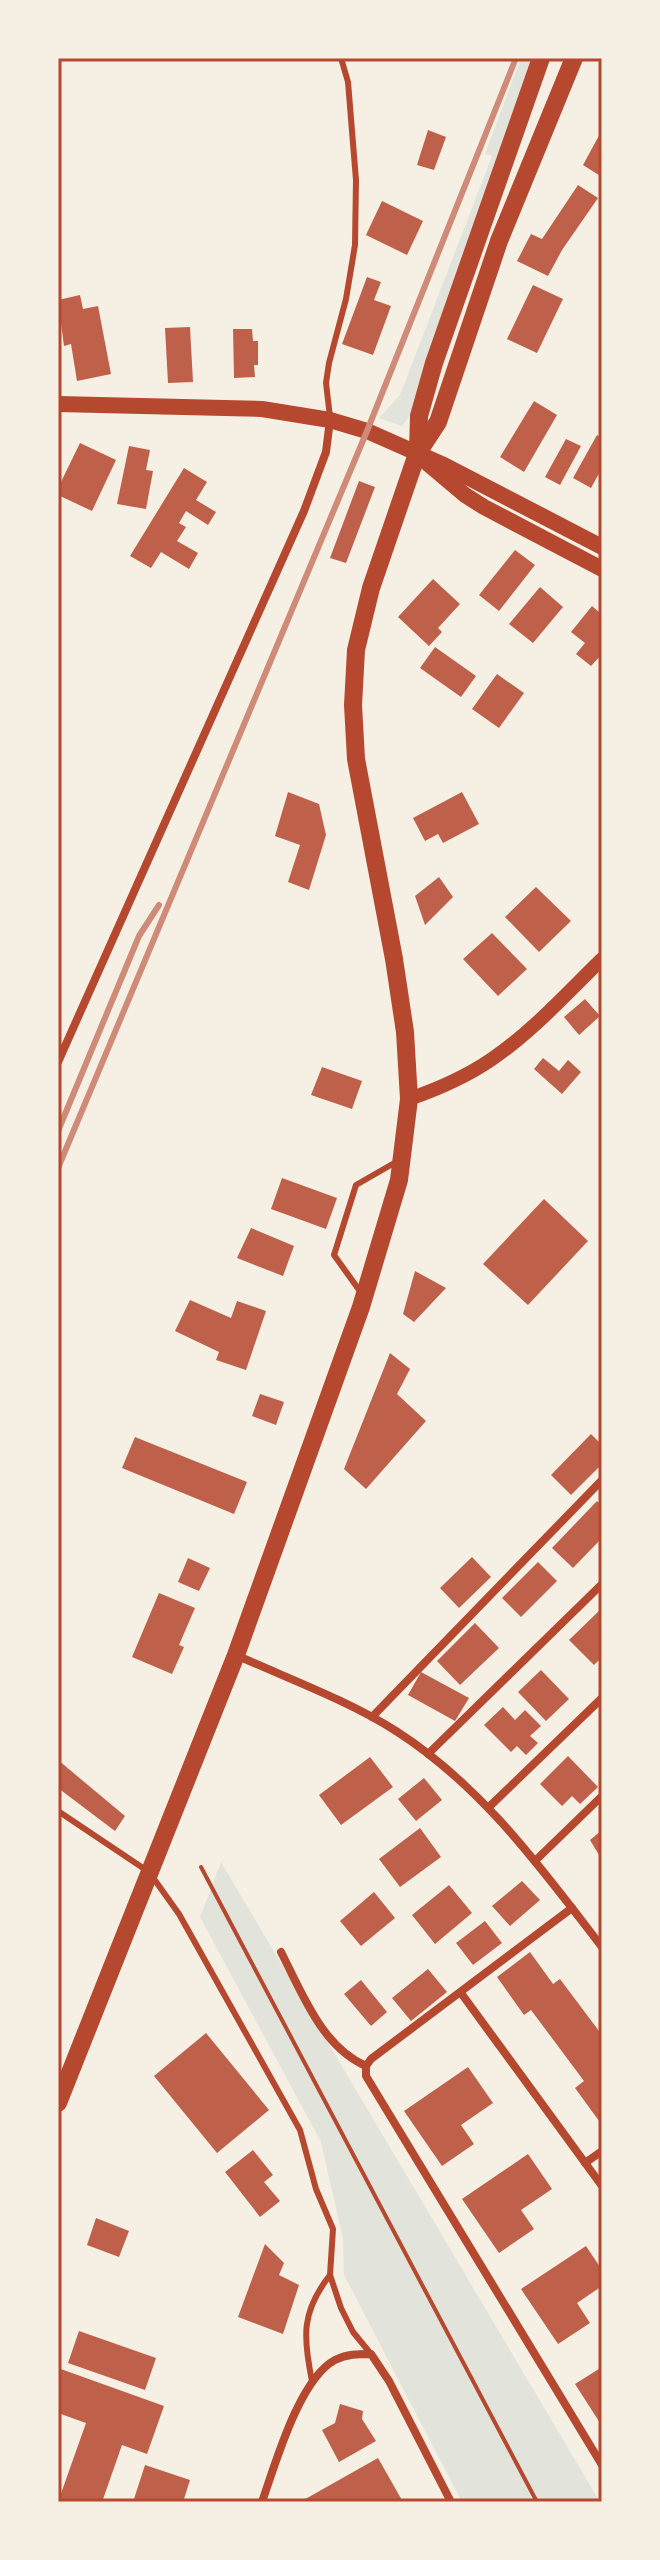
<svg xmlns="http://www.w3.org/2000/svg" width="660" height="2560" font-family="Quicksand,sans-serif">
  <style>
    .green { fill: #e2e4dc }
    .building { fill: #bf614a }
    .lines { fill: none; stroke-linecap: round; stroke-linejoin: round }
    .path { stroke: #b5482f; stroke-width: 4 }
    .service { stroke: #b5482f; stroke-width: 6 }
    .minor { stroke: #b5482f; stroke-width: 8 }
    .tertiary { stroke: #b5482f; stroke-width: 14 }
    .secondary { stroke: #b5482f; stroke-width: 16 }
    .primary { stroke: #b5482f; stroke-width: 18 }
    .rail { stroke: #cf8b77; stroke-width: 6 }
    .neatline { fill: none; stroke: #b5482f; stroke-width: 3 }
  </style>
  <rect width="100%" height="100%" fill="#f6efe4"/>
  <g class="green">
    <path d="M521,58h10c-28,89 -57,178 -88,267 -9,27 -22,82 -41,101l-23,-8 21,-23 92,-239 -7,-2z"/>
    <path d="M221,1862l379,640h-138l-118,-227 -1,-36 -22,-97 -121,-225z"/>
  </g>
  <g class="building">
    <path d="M428,130l18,7 -12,33 -17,-5z"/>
    <path d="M602,130v47l-19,-12z"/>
    <path d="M578,185l20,13 -36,52 -14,26 -31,-15 14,-27 11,5z"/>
    <path d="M382,201l41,20 -16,34 -41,-20z"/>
    <path d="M367,277l14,5 -7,18 17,6 -18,49 -31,-11z"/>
    <path d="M533,285l30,14 -26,54 -30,-14z"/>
    <path d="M80,295l3,14 15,-3 13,68 -34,7 -6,-37 -7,2 -6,-46z"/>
    <path d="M190,327l3,55 -25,1 -3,-55z"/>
    <path d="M233,329h19l1,12h5v24h-4l1,12 -21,1z"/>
    <path d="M534,401l23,14 -33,57 -24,-15z"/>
    <path d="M597,435l5,3v30l-11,20 -18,-10z"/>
    <path d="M566,439l15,7 -21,39 -15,-8z"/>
    <path d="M80,443l36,17 -24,51 -34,-16v-7z"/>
    <path d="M129,446l21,4 -4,20 7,1 -7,38 -29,-5z"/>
    <path d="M184,468l23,14 -11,18 20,12 -8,13 -22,-14 -7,12 7,4 -9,14 21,12 -9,16 -28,-17 -10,16 -21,-12z"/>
    <path d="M359,481l16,6 -29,76 -16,-5z"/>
    <path d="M515,550l20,15 -36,46 -20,-16z"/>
    <path d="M433,579l27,25 -22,24 4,4 -13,14 -31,-29z"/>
    <path d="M540,587l23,20 -30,36 -24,-19z"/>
    <path d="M592,606l8,7 2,-3v44l-11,12 -15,-12 9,-11 -14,-11z"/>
    <path d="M435,647l41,29 -15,21 -41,-29z"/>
    <path d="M497,674l27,19 -25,35 -27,-19z"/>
    <path d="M288,792l31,12 7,31 -17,55 -21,-8 12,-37 -25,-9z"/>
    <path d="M462,792l17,32 -36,19 -5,-9 -13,7 -12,-23z"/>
    <path d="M439,877l14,20 -28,28 -10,-29z"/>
    <path d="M536,887l35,34 -32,31 -34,-35z"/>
    <path d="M492,933l35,36 -29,27 -35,-37z"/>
    <path d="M585,999l15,17 -21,19 -15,-18z"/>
    <path d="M543,1058l16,13 9,-11 13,12 -19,22 -28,-25z"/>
    <path d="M322,1067l40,14 -10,28 -41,-14z"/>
    <path d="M282,1178l55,20 -11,31 -55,-20z"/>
    <path d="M544,1199l44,42 -60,64 -45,-41z"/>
    <path d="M251,1228l43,18 -11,30 -46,-18z"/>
    <path d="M415,1271l31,17 -32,34 -11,-8z"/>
    <path d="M190,1300l41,18 6,-17 29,10 -20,59 -30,-10 3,-8 -44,-21z"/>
    <path d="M390,1353l20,16 -13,25 29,27 -60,68 -22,-20z"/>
    <path d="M260,1394l24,8 -8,23 -24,-9z"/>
    <path d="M591,1434l11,11v19l-31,31 -20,-20z"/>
    <path d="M135,1437l112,45 -13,32 -112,-46z"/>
    <path d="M597,1501l5,5v32l-29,30 -21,-20z"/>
    <path d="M472,1557l19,20 -32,31 -19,-20z"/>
    <path d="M188,1558l22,10 -11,23 -21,-9z"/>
    <path d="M538,1562l19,19 -36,36 -19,-19z"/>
    <path d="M159,1593l36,15 -16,37 5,2 -12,27 -40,-17z"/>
    <path d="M602,1608v49l-8,8 -25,-25z"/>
    <path d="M475,1623l24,25 -39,37 -23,-24z"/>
    <path d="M541,1670l28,29 -23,22 -28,-29z"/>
    <path d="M421,1672l48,26 -14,23 -47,-26z"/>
    <path d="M503,1707l12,13 10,-10 16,16 -11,10 8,7 -12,12 -9,-9 -6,6 -27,-27z"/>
    <path d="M568,1756l30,31 -18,17 -8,-8 -10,10 -22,-22z"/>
    <path d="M370,1757l23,30 -52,38 -22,-30z"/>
    <path d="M58,1760l67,56 -10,15 -57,-43z"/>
    <path d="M424,1778l18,22 -26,21 -18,-22z"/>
    <path d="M420,1828l21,29 -41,30 -21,-28z"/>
    <path d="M602,1830v30l-12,-20z"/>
    <path d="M522,1881l18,19 -30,26 -18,-20z"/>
    <path d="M449,1885l23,28 -37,31 -23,-29z"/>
    <path d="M374,1892l21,26 -34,28 -21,-25z"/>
    <path d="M485,1921l17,22 -29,22 -17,-22z"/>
    <path d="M530,1952l23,32 7,-5 42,56v90l-27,-37 9,-7 -53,-71 -7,5 -27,-38z"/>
    <path d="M428,1969l19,23 -36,29 -19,-23z"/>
    <path d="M361,1980l26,32 -16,14 -27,-32z"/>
    <path d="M206,2033l63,77 -52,43 -63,-77z"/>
    <path d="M468,2067l25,36 -32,22 13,19 -32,22 -38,-55z"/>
    <path d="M253,2150l20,25 -9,7 16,19 -20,16 -35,-45z"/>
    <path d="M528,2154l24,35 -31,21 13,19 -35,24 -37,-54z"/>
    <path d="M96,2218l33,13 -10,26 -32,-12z"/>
    <path d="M265,2244l19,19 -5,12 20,10 -16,49 -45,-17z"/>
    <path d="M586,2246l16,24v16l-25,17 13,20 -32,21 -37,-55z"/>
    <path d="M79,2331l77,27 -11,32 -77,-27z"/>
    <path d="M602,2367v59l-27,-42z"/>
    <path d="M58,2368l106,38 -17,48 -25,-9 -20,57h-44l28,-79 -28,-10z"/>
    <path d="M340,2404l23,7 -1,8 14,22 -37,21 -17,-32 13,-7z"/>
    <path d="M378,2458l25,44h-103z"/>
    <path d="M145,2465l45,15 -7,22h-50z"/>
  </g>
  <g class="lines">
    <path class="path" d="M201,1867l336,635"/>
    <g class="service">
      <path d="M330,417l-4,-34 3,-20 17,-64 9,-54 1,-65 -8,-98 -7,-24"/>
      <path d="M362,1294l-28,-39 22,-70 40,-23"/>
      <path d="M58,1811l91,61 30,42 121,216 16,59 17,40 -3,46 11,33 12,24 18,22"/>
      <path d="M312,2381c-9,-44 -11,-69 18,-106"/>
    </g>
    <g class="minor">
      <path d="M58,1062l246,-551 22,-59 4,-32"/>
      <path d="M236,1655c53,24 111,45 160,76 86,55 145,137 206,216"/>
      <path d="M372,1717l230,-237"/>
      <path d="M428,1754l174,-170"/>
      <path d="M489,1807l113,-109"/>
      <path d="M535,1861l67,-65"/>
      <path d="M572,1908l-201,151 -5,7v10l236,389"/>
      <path d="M281,1952c21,41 41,95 85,114"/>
      <path d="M461,1993l141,193"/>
      <path d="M585,2163l17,-12"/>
      <path d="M262,2502c13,-37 37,-123 73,-142 12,-6 23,-6 36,-6l18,27 62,121"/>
    </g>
    <path class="tertiary" d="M409,1099c29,-10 57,-22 83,-40 41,-28 75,-66 110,-100"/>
    <g class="secondary">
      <path d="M58,404l204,5 68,11 37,11 77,34 158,82"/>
      <path d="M427,463l38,32 19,12 118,62"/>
    </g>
    <g class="primary">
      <path d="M418,451l1,-35 15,-53 107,-305"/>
      <path d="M58,2103l178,-448 125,-348 38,-127 10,-81 -4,-67 -11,-73 -38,-200 -3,-54 3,-55 15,-62 46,-134 21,-32 61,-181 75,-183"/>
    </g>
    <g class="rail">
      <path d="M58,1131l81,-195 20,-31"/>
      <path d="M58,1168l309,-737 149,-373"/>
    </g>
  </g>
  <rect width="660" height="2560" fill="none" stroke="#f6efe4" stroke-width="120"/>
  <rect x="60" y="60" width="540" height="2440" class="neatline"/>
</svg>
